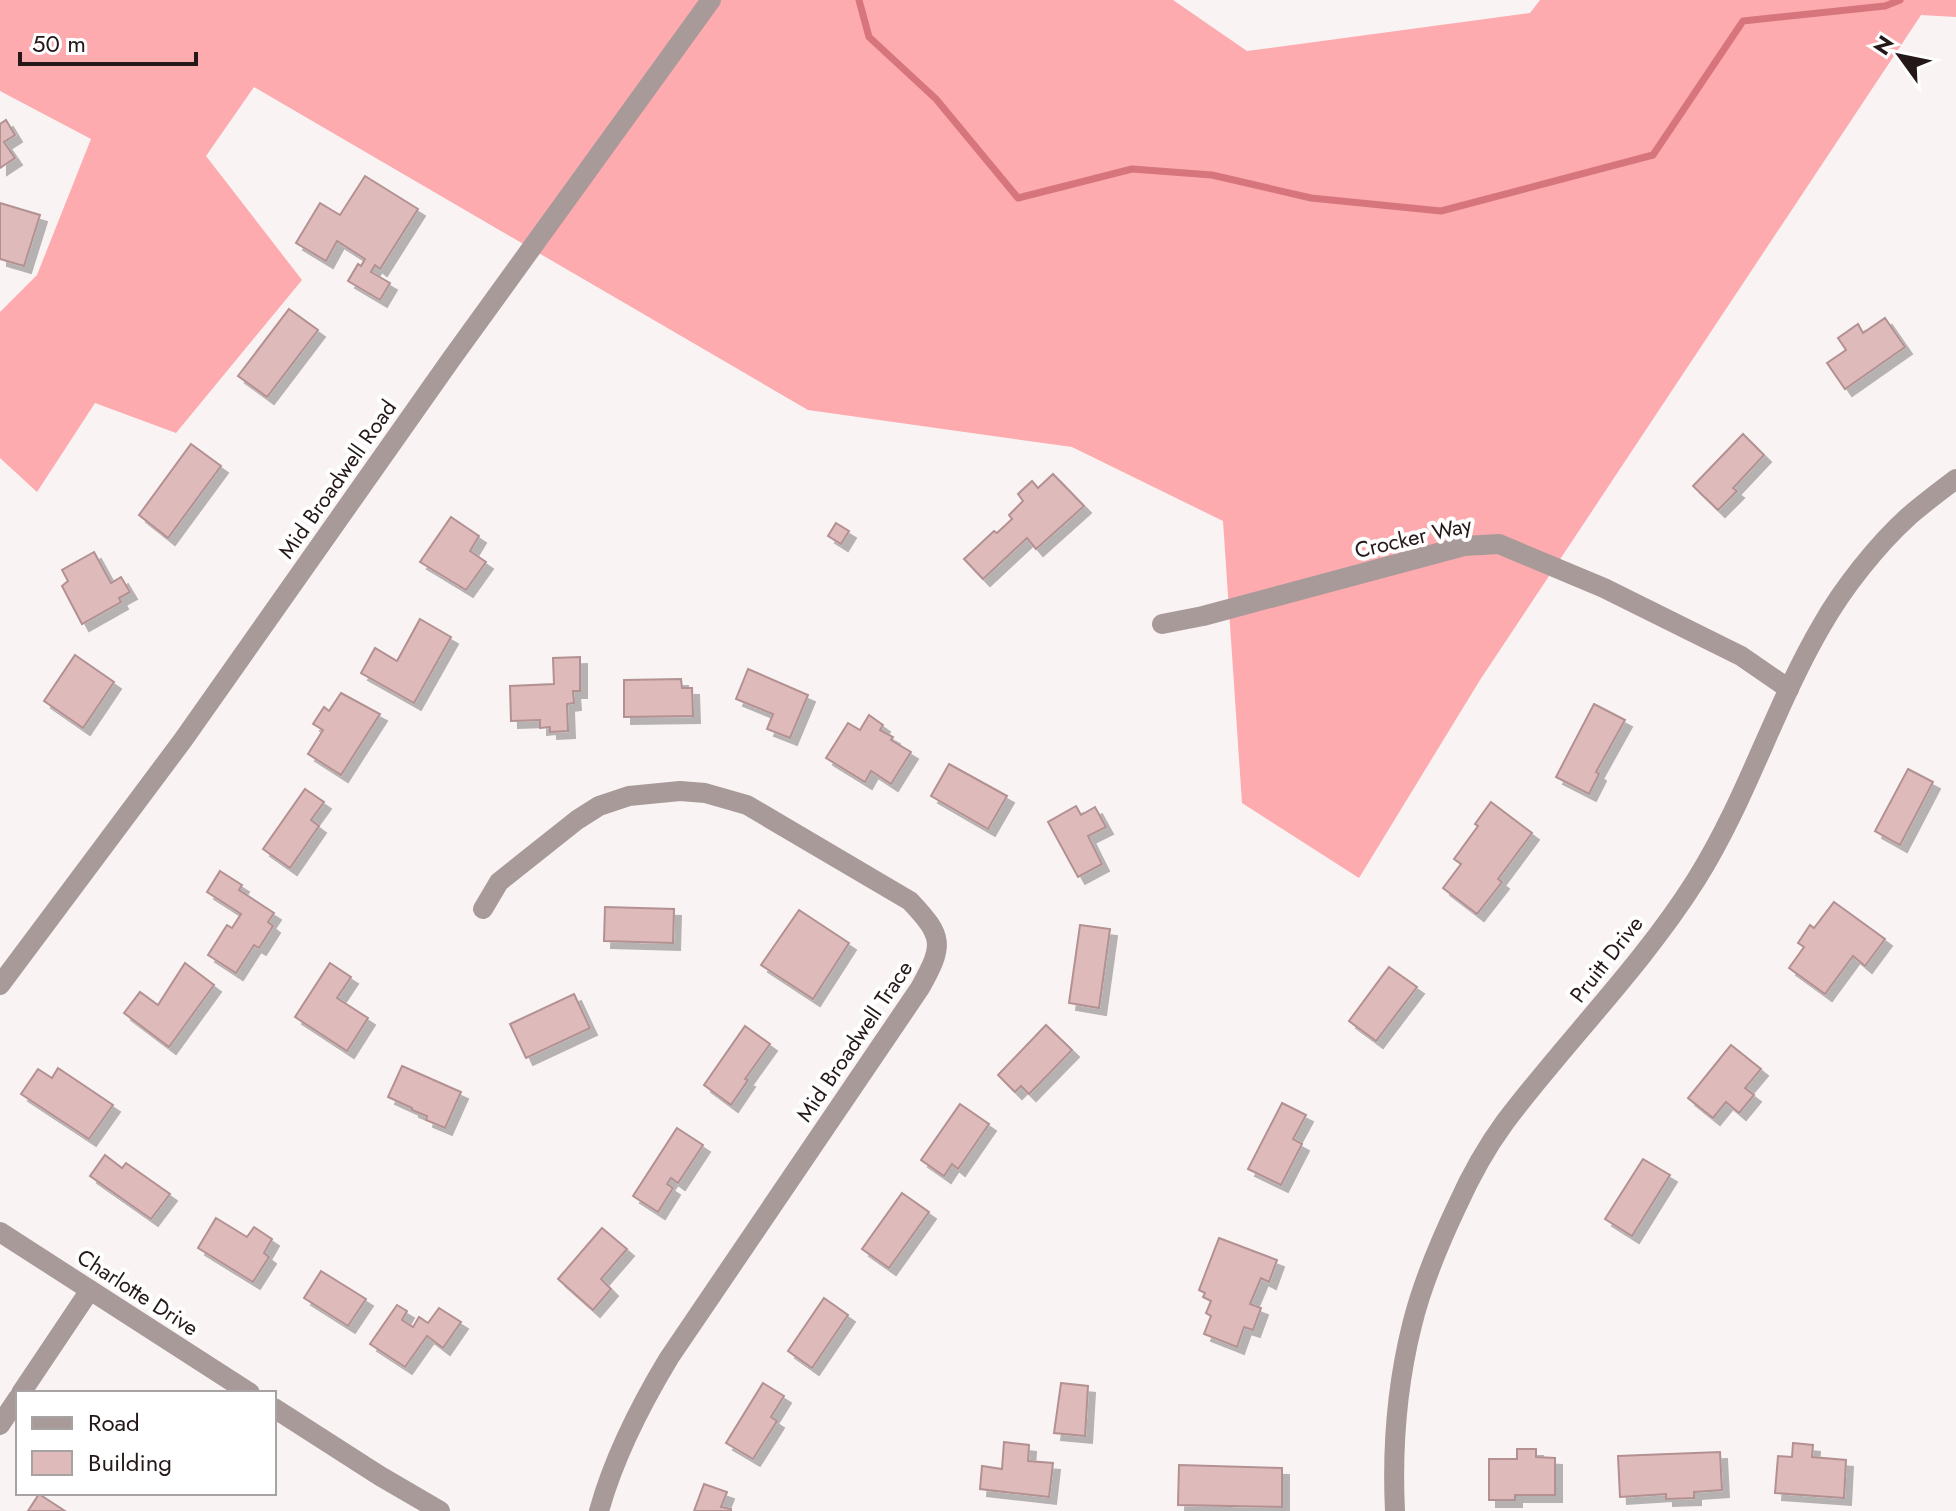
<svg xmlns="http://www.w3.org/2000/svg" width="1956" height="1511" font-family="Jost,sans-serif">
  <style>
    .forest { fill: #fdabae }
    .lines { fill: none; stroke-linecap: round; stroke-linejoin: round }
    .stream { stroke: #d6767c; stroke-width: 7 }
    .building { fill: #debabb; stroke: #b39192; stroke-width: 2; filter: url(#shadow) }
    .minor { stroke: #a99a9a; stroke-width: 20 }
    .labels { text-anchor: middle; stroke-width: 8; stroke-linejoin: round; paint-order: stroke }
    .street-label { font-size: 22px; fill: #251818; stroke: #fff }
  </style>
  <defs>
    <filter id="shadow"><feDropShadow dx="7" dy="7" stdDeviation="0" flood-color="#0004"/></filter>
  </defs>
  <rect width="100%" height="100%" fill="#faf3f3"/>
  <path class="forest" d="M0,0h1173l74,51 283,-38 10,-13h416v17l-35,-2 -441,665 -121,198 -117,-75 -19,-282 -151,-74 -264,-37 -554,-323 -48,69 96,124 -126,153 -81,-30 -58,89 -37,-34v-146l37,-37 54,-136 -91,-48z"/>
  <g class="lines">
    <path class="stream" d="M859,0l10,37 67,62 82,99 114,-29 80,6 99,23 130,13 212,-56 90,-134 142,-15 15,-6"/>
  </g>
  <g class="building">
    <path d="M6,120l9,15 -11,7 11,16 -15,10v-44z"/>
    <path d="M365,176l53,33 -38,60 -5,-4 -4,7 19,11 -10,17 -32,-19 10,-17 3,2 4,-7 -28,-18 -11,20 -30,-18 24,-40 20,12z"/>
    <path d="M0,203l40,12 -16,51 -24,-7z"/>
    <path d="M289,309l29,21 -51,67 -29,-21z"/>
    <path d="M1885,318l20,29 -60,42 -18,-26 19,-13 -8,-12 20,-14 5,9z"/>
    <path d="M1743,434l21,21 -31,33 4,3 -19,19 -25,-24z"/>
    <path d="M191,444l30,22 -53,72 -29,-23z"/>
    <path d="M1053,474l31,32 -48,43 -9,-11 -44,41 -19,-20 30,-28 3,2 15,-14 -3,-4 14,-14 -5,-7 14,-13 6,7z"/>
    <path d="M451,517l28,19 -9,15 16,11 -20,28 -46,-28z"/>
    <path d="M836,523l13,8 -8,13 -13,-8z"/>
    <path d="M94,552l17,31 10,-6 9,15 -11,6 2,4 -39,22 -20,-38 6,-5 -6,-11z"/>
    <path d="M420,619l31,18 -37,66 -53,-30 14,-25 22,13z"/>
    <path d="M75,655l39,27 -31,46 -39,-27z"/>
    <path d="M580,657v34h-7l1,12 -7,1 1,27 -18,1v-5l-10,1v-8l-29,1 -1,-35 44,-2 -1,-26z"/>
    <path d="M748,669l60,26 -18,43 -23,-9 6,-15 -37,-15z"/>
    <path d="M681,679l1,9h10l1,28 -69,1v-37z"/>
    <path d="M341,693l39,21 -39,61 -33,-21 15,-24 -10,-6 11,-17 5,4z"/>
    <path d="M1594,704l31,16 -29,52 3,2 -10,20 -33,-17z"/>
    <path d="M869,715l14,10 -3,5 13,7 -2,3 20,12 -20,32 -20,-13 -6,11 -39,-24 22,-35 12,7z"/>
    <path d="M949,764l58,32 -19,33 -57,-33z"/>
    <path d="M1908,769l25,13 -33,63 -25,-14z"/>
    <path d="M305,789l19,13 -13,18 8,6 -29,42 -27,-19z"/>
    <path d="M1491,802l41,31 -34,46 4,3 -25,32 -34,-26 18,-24 -7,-5 24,-33 -3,-2z"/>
    <path d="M1076,806l5,9 14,-8 11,20 -18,9 14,28 -24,13 -30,-55z"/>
    <path d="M220,871l22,14 -3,5 35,23 -6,9 5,4 -14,22 -5,-3 -18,28 -28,-18 19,-30 5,3 9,-14 -34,-22z"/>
    <path d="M1834,902l51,37 -20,27 -12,-10 -28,38 -36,-26 15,-21 -6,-4 12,-18 4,3z"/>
    <path d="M605,907l69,2 -1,34 -69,-2z"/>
    <path d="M799,910l50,33 -36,56 -52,-34z"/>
    <path d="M1080,925l30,4 -11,79 -30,-5z"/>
    <path d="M185,963l29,22 -45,62 -45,-34 16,-21 18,13z"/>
    <path d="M330,963l21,14 -14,21 31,20 -21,33 -52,-34z"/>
    <path d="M1389,967l28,20 -41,54 -27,-20z"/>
    <path d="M574,994l16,34 -64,30 -16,-34z"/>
    <path d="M1046,1025l26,25 -43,44 -8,-8 -6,6 -17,-17z"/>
    <path d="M745,1026l25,18 -25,35 3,1 -17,25 -27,-20z"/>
    <path d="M1731,1045l30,24 -16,19 9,7 -15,18 -13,-11 -13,16 -25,-20z"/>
    <path d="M402,1066l59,26 -16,36 -19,-8 1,-4 -15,-6v-2l-24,-11z"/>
    <path d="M58,1068l55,37 -24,34 -68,-45 17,-25 14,9z"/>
    <path d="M1282,1103l24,12 -13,24 9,5 -21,41 -33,-16z"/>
    <path d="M960,1104l29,20 -31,45 -6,-5 -8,12 -23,-16z"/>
    <path d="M677,1128l26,17 -25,38 -7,-5 -4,6 6,4 -15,24 -25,-16z"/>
    <path d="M105,1155l17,13 4,-5 44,31 -19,25 -61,-43z"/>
    <path d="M1643,1159l27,16 -38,61 -27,-17z"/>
    <path d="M902,1193l27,19 -40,56 -27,-19z"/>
    <path d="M216,1218l31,19 7,-10 18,12 -8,14 5,4 -16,25 -55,-34z"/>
    <path d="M602,1228l25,21 -26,30 10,10 -18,21 -35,-31z"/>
    <path d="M1219,1238l58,22 -8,22 -8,-4 -11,26 11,4 -8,22 -9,-3 -7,20 -33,-13 7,-18 -5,-3 5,-12 -8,-4 2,-4 -6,-3z"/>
    <path d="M321,1271l45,28 -18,27 -44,-28z"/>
    <path d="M824,1298l24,17 -36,53 -24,-17z"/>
    <path d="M397,1305l10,6 -5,9 11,7 6,-10 9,6 11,-15 22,14 -18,26 -16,-12 -22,31 -35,-23z"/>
    <path d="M763,1383l21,13 -13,21 6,4 -24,38 -27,-16z"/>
    <path d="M1061,1383l27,3 -3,50 -31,-3z"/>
    <path d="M1004,1442l25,3 -1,16 25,2 -4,34 -69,-8 2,-23 20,3z"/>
    <path d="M1793,1443l20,2 -1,12 34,3 -2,38 -69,-5 3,-37 14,1z"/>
    <path d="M1517,1449h19v8l19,1v37h-40v5h-26v-41h28z"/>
    <path d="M1720,1452l2,38 -28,2v6l-28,1v-5l-46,3 -2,-41z"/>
    <path d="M1179,1465l103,3v39l-104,-2z"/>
    <path d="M704,1484l23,8 -6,15 10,2v2h-37z"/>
    <path d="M39,1494l26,17h-37z"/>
  </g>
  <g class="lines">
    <g class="minor">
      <path d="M1162,624l41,-8 261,-70 35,-2 105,44 137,68 48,33"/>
      <path d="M483,909l16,-27 78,-62 22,-14 30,-10 51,-5 25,2 42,12 163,96c34,36 34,44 10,87l-251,370c-29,48 -55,99 -70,153"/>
      <path d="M0,985l183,-245 269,-382 259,-358"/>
      <path d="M0,1232l250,161"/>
      <path d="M21,1393l69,-103"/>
      <path d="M274,1408l106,68 60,35"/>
      <path d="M0,1425l18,-27"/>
      <path d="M1395,1511c-3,-62 2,-126 17,-186 10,-41 27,-81 45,-119 13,-29 29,-58 48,-84 62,-82 136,-155 191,-242 51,-81 78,-173 126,-255 21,-37 55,-80 87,-109 15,-13 31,-25 47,-37"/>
    </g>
  </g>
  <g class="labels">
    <g class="street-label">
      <text transform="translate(337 479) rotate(-55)" y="8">Mid Broadwell Road</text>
      <text transform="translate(1413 537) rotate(-13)" y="8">Crocker Way</text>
      <text transform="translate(1606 959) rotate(-52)" y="8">Pruitt Drive</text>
      <text transform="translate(854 1041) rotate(-56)" y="8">Mid Broadwell Trace</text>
      <text transform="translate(138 1292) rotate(33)" y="8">Charlotte Drive</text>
    </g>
  </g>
  <rect x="16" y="1391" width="260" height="104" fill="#ffffff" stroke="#a8a3a3" stroke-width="2"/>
  <rect x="32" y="1417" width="40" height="12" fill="#a99a9a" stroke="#a8a3a3" stroke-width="2"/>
  <text x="88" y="1431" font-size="24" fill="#251818">Road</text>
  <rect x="32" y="1451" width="40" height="24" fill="#debabb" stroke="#a8a3a3" stroke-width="2"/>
  <text x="88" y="1471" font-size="24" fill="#251818">Building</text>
  <g transform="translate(1900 56) rotate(303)" stroke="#ffffff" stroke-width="6" paint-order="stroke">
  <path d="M0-6L14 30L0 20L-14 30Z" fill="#251818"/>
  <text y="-12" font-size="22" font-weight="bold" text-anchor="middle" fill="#251818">N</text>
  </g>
  <path d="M20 52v12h176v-12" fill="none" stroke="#251818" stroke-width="4"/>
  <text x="32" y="52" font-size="24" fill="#251818" stroke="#ffffff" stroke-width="6" paint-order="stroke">50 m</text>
</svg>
